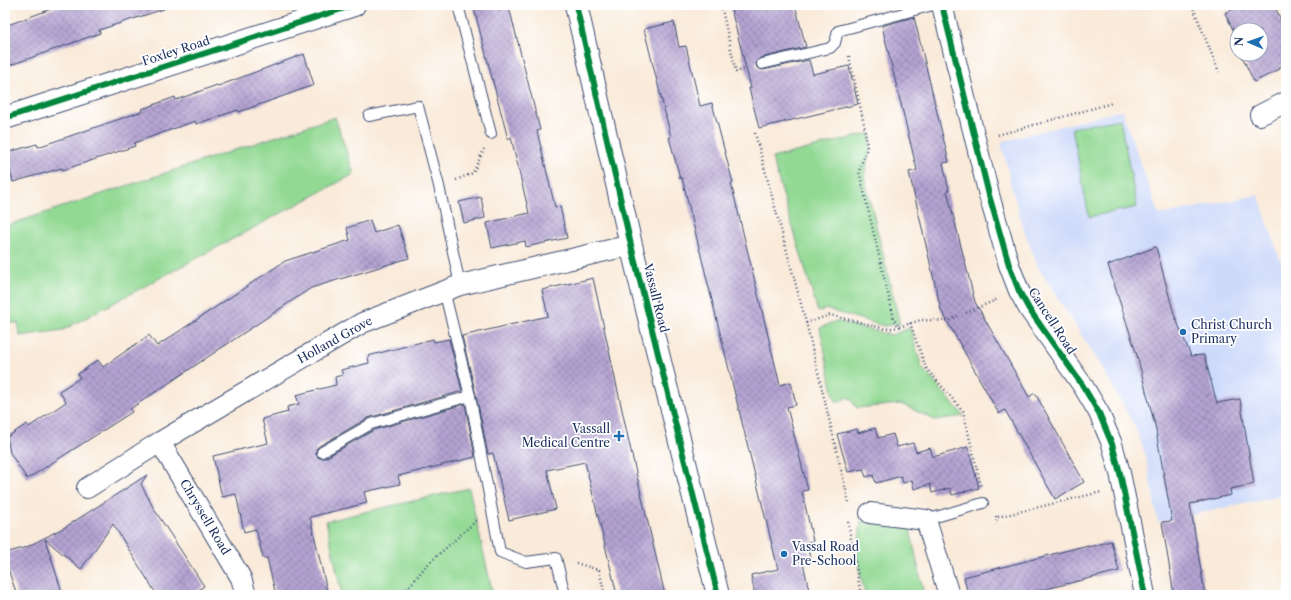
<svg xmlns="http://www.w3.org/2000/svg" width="1291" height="600" font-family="'Libre Caslon Text',serif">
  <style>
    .built { fill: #cedafa }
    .park { fill: #92d993; stroke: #568478 }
    .building { fill: url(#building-cross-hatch) }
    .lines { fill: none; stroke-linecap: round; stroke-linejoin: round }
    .service-casing { stroke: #3c4b70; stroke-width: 12 }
    .minor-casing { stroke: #3c4b70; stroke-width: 22 }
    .tertiary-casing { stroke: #3c4b70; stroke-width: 24 }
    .path { stroke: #3c4b70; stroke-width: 2.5; stroke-dasharray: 1 3; stroke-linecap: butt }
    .service { stroke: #fff; stroke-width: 10 }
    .minor { stroke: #fff; stroke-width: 20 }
    .tertiary { stroke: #fff; stroke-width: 22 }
    .cycleway-casing { stroke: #fff; stroke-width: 8 }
    .cycleway { stroke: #00873e; stroke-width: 6 }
    .poi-dot { fill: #1f6fb2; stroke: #fff; stroke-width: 1.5 }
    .labels { text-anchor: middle; stroke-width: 3.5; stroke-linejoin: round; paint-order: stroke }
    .street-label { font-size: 12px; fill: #1b2f5e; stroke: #fff }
    .poi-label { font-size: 12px; fill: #1b2f5e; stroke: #fff; text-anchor: start }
  </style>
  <defs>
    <pattern id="building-cross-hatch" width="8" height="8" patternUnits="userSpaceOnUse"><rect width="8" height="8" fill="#b4a3d2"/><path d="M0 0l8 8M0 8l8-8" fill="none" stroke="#9285ae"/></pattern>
  </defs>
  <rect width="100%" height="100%" fill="#fff"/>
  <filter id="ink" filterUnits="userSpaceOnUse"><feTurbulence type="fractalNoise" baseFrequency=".025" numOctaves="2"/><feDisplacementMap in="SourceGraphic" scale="8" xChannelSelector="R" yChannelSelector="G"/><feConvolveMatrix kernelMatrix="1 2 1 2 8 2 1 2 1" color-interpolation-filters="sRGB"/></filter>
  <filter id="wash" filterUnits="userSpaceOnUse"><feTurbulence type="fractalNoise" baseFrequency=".012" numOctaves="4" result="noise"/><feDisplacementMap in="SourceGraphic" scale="16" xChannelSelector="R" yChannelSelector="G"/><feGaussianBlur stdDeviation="0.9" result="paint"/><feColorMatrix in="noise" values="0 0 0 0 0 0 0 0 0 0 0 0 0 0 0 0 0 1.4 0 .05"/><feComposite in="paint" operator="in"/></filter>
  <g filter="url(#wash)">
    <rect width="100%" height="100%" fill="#f9ead9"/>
    <path class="built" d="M1122,110l37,105 99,-20 28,81v219l-128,27 -12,-65 -10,-28 -36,-65 -62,-97 -14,-37 -13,-45 -10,-43z"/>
    <g class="park">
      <path d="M335,117l19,57 -291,156 -43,6 -2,-13h-13v-97z"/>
      <path d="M1120,119l17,88 -48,10 -17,-89z"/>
      <path d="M870,133l1,13 -7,30 36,148 -16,2 -58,-17 -8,3 -46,-154z"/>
      <path d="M836,321l55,14 19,-7 12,40 42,48 -29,4 -34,-16 -44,4 -8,-11 -12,5 -3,-5 -14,-69z"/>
      <path d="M469,488l24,107h-151l-16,-74z"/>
      <path d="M861,521l49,8 14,66h-59l-8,-36z"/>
    </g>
    <g id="blocks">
      <g class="building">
        <path d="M62,5h101l1,4 -65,21 1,3 -95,34v-41z"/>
        <path d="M473,5h23l2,5 11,-3 31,123 -3,1 18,76 5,-1 7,32 -41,9 -1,-6 -33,7 -5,-25 42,-10 -18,-76 -3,2z"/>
        <path d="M730,5h65l11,42 -46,11 -4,5 1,5 6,2 46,-10 4,14 36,-8 9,38 -99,24 -10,-40h2z"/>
        <path d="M1242,5h32l12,26v33l-7,3 1,2 -26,13 -13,-28h20v-24h-24v8l-12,-25z"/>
        <path d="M914,17l35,145 -6,1 6,27 -2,1 28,111 54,95 6,-4 49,89 -29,17 -50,-89 -6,4 -58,-104 -32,-138 8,-2 -35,-144z"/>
        <path d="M674,22l5,25 7,-1 14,60 12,-3 21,80h-2l49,202 11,-3 5,23 -9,2 21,83 -6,1 11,50 -7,1 5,19 -8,2 7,32h-55l-4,-20 27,-6 -96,-391h-2l-11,-41h2l-27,-108z"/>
        <path d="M304,54l10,31 -75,27 -1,-2 -42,14 -1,-3 -61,22 1,3 -72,24 -1,-2 -49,14 -8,-29 32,-9 1,3 105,-36 -1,-2 33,-12 1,3 41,-15 1,1z"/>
        <path d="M481,197l4,21 -21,5 -5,-21z"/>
        <path d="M370,220l4,13 24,-8 11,33 -98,30 -181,121 2,3 -105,67 -17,-26 -3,-16 20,-13 2,3 37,-25 -7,-11 21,-13 -2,-4 20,-14 5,7 46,-32 8,11 128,-85 65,-21 -3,-12z"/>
        <path d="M1156,247l18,67 17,42 13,-1 13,48 23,-4 14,85 -24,5 1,6 -41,9 15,91h-31l-12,-73 10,-1 -17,-96 -19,-73 -28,-87z"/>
        <path d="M593,278l38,173 34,144h-48l-32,-133 -38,8 9,39 -47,11 -16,-67 -5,1 -12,-59 -14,-59 86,-20 -6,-26z"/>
        <path d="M433,339l1,3 15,-3 13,52 -94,27 -49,28 -3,3v6l3,3h6l49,-28 91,-26 10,53 -77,19 2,8 -36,8 3,11 -57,14 18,78h-52l-9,-37h-4l-7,-29 -12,3 -8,-38 -14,3 -9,-41 55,-13 -6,-24 26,-7 -1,-5 12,-3 -3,-9 40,-10 -1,-8 8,-2 -2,-5 28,-7 -1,-7z"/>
        <path d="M875,428l3,10 15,-4 4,13 16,-4 3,9 14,-4 3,9 35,-10 11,41 -27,7 -2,-7 -18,5 -2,-9 -16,5 -2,-9 -9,3 -2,-7 -25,7 -3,-8 -7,2 -3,-8 -15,3 -11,-38 20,-5 1,4z"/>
        <path d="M147,475l-6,9 13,25 50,77 -13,9h-34l-44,-71 -32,45 -36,-30 18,56h-46l-12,-35v-7l22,-6 40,-21z"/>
        <path d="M1111,541l8,30 -98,24h-53l-4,-18 124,-32v2z"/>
      </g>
    </g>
  </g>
  <g filter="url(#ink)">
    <use href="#blocks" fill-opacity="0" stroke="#3c4b70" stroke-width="1"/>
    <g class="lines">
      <defs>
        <g id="service">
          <path d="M458,5l33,129"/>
          <path d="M762,64l68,-16 5,-5 3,-12 95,-26"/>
          <path d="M369,116l49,-10 21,80 21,99"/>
          <path d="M444,290l26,106 30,156 26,10 30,-4 9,37"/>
          <path d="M322,452l49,-28 99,-28"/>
          <path d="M926,520l57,-17"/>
        </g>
        <g id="minor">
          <path d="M942,5l47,190 20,70 10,26 10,18 54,77 16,27 13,31 8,29 25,122"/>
          <path d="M1260,115l26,-13"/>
          <path d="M160,442l81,136 5,17"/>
          <path d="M87,488l73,-46 202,-119 98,-38 171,-40"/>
          <path d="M870,513l56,7 23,75"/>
        </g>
        <g id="tertiary">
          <path d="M576,5l55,240 87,350"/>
          <path d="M5,118l349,-113"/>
        </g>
      </defs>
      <use href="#service" class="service-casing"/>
      <use href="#minor" class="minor-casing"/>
      <use href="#tertiary" class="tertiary-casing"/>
      <g class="path">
        <path d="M668,5v1"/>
        <path d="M721,5l15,67 9,-3"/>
        <path d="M1192,5l27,67"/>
        <path d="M849,56l15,68 3,24 -8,23 35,148 5,8 22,-7 28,1 9,-5"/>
        <path d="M755,133l52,193 42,177"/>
        <path d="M998,135l114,-32"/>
        <path d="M456,180l17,-7 11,-24"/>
        <path d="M966,313l32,-14"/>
        <path d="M806,323l24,-8 56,14 13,-2"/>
        <path d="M910,323l16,45 37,43 18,75"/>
        <path d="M996,516l1,8"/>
        <path d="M998,517l103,-25"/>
        <path d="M848,522l13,73"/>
        <path d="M576,563l23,7 6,25"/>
        <path d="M402,595l25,-30 49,-44"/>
      </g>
      <use href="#service" class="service"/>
      <use href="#minor" class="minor"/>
      <use href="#tertiary" class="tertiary"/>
      <defs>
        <g id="cycleway">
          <path d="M576,5l55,240 87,350"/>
          <path d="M942,5l47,190 20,70 10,26 10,18 54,77 16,27 13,31 8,29 25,122"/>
          <path d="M5,118l349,-113"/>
        </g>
      </defs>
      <use href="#cycleway" class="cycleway-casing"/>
      <use href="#cycleway" class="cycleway"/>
    </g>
  </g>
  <g class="poi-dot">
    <circle cx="1183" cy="332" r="4"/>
    <path d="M617 430h4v4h4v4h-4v4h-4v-4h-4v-4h4z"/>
    <circle cx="784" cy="554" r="4"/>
  </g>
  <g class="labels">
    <g class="street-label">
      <text transform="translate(176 51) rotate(-18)" y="4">Foxley Road</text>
      <text transform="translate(656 298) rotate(76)" y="4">Vassall Road</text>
      <text transform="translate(1052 321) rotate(57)" y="4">Cancell Road</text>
      <text transform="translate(335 340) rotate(-29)" y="4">Holland Grove</text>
      <text transform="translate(205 517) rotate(59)" y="4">Chryssell Road</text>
    </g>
    <g class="poi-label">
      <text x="1191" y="329">Christ Church<tspan x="1191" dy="14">Primary</tspan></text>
      <text x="610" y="433" text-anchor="end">Vassall<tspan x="610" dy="14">Medical Centre</tspan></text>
      <text x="792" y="551">Vassal Road<tspan x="792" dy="14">Pre-School</tspan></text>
    </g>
  </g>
  <rect width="1291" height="600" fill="none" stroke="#fff" stroke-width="20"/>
  <g transform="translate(1249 42) rotate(272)"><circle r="19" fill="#ffffff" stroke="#a4acbf"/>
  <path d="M0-3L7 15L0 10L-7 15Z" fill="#1f6fb2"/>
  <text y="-6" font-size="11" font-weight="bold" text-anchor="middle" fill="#1b2f5e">N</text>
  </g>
</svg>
